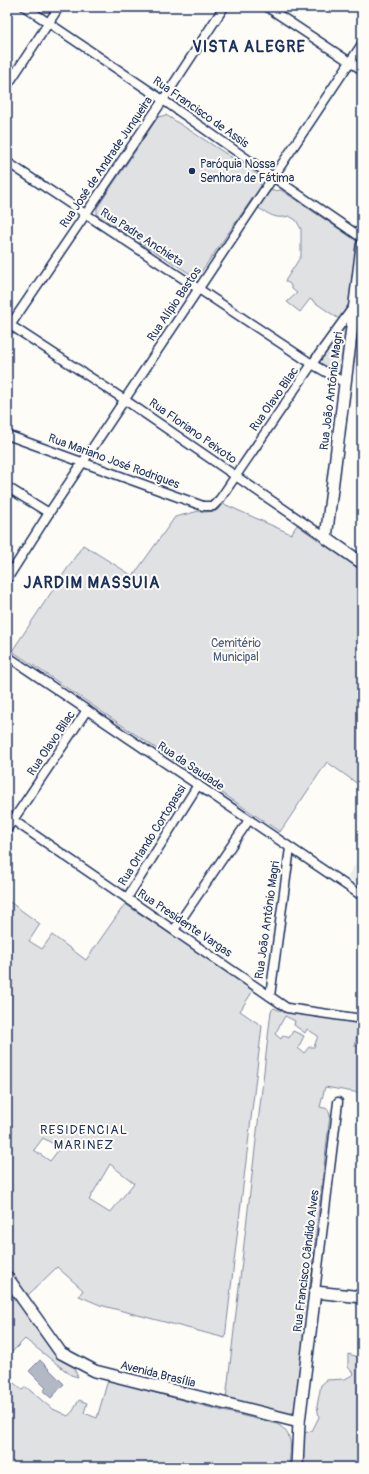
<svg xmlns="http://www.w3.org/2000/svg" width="369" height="1474" font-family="Pangolin,sans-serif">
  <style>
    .built { fill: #edeeec }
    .green { fill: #e0e1e3; stroke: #7e88a0; fill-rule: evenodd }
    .water { fill: #b3b8c5; stroke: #76819c }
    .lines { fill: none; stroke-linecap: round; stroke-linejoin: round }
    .street-casing { stroke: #1b2f5e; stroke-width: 11 }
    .secondary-casing { stroke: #1b2f5e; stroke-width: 14 }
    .street { stroke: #fdfcf7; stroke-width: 8 }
    .secondary { stroke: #fdfcf7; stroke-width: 11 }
    .poi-dot { fill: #1b2f5e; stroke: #fdfcf7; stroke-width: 1.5 }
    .labels { text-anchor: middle; stroke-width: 4; stroke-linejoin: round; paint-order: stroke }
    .street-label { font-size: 12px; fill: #1b2f5e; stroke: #fdfcf7 }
    .poi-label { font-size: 12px; fill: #1b2f5e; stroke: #fdfcf7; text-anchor: start }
    .park-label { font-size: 12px; fill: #4c5c7f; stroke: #fdfcf7 }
    .neighbourhood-label { font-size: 13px; letter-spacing: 1px; fill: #1b2f5e; stroke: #fdfcf7 }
    .district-label { font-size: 16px; font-weight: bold; letter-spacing: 1px; fill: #1b2f5e; stroke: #fdfcf7 }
  </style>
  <rect width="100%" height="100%" fill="#fdfcf7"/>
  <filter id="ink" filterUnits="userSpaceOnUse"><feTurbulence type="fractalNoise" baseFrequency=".025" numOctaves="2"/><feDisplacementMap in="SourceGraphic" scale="8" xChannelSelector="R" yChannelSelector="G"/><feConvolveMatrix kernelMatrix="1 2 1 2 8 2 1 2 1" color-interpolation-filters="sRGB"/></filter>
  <g filter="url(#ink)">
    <path class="built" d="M362,854v34l-15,-11z"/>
    <g class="green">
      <path d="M166,115l93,60 2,11 -62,89h-7l-95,-60v-7l61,-91z"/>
      <path d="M281,190l73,49 4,5 -7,59 -12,16 -29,-20 -10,13 -13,-10 10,-9 -5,-4 -2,-5 -5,-3 16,-25v-27l-5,-9 -7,-4c-14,4 -19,-2 -31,-8l12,-17z"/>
      <path d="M346,324l2,2 -7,46 -6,1 -15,-9v-5l23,-34z"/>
      <path d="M224,504l67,30 6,-9 65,46v216l-35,-25 -47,70 -268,-181 71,-106 50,31 42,-59 24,-6 6,1 11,-1z"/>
      <path d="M7,900l33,24 -11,17 13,8 10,-14 34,25 39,-56 129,85 -14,22 22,15 -37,312 -125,-33 -21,-9 4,-6 -26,-23 -32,31 -18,-26zM43,1138l17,10 -10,13 -16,-11zM110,1164l24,19 -24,30 -21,-13z"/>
      <path d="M274,1008l4,2 81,12 -4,24h7v43l-2,4 -35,-6 -5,20 8,2 2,6 -35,296 -5,3 -60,-12 -4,-3 45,-388zM285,1016l10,5 -1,4 11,8 2,-4 11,7 -4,11h-5l-5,6 -6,-5 6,-12 -11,-5 -4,7 -6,-3 -2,4 -6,-5z"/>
      <path d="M7,1285l50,71 19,11 -1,4 3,6 -7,-2 -46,-36 -18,18z"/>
      <path d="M348,1354l14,4v109h-60l1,-34 9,-2 7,-14 -2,-11 4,-21 6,-5 18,-1 9,-5 -6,-7z"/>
      <path d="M7,1377l15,13 4,-3 25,21 17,8 5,-5 6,-11 8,3 -3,10 13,5 11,-38 111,30 58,14c18,10 13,25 12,43h-282z"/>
    </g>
    <path class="water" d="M40,1360l24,24 -13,14 -8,-7 3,-3 -17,-17z"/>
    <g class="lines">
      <defs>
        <g id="street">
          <path d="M25,7l138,93 110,77 89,61"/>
          <path d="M267,7l95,63"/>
          <path d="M7,86l52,-79"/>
          <path d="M7,162l305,202 33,19"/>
          <path d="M7,323l118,77 201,138"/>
          <path d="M7,330l156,-230 61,-93"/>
          <path d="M7,435l196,71h10l7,-7 92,-135 42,-58"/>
          <path d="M7,487l42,26"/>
          <path d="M7,579l42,-66 313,-469"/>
          <path d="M7,656l355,240"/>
          <path d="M7,816l280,192 75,11"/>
          <path d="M7,829l80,-119"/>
          <path d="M127,898l71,-113"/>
          <path d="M174,930l75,-110"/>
          <path d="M270,996l20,-148"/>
          <path d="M315,1292l23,-190"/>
        </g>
        <g id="secondary">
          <path d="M362,246l-36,292 36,25"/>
          <path d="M7,1277l54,76 34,18 204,51"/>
          <path d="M297,1467l2,-45 16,-130 47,5"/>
        </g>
      </defs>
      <use href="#street" class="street-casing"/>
      <use href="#secondary" class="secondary-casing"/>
      <use href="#street" class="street"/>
      <use href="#secondary" class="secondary"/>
    </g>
  </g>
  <circle class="poi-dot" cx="192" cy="171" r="4"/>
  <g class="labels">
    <g class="street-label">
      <text transform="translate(201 112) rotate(35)" y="4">Rua Francisco de Assis</text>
      <text transform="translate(106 162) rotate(-56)" y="4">Rua José de Andrade Junqueira</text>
      <text transform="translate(142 237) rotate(33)" y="4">Rua Padre Anchieta</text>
      <text transform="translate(174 304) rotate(-56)" y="4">Rua Alípio Bastos</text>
      <text transform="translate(331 391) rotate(-83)" y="4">Rua João Antônio Magri</text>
      <text transform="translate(274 399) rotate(-55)" y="4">Rua Olavo Bilac</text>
      <text transform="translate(193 431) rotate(35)" y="4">Rua Floriano Peixoto</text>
      <text transform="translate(114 461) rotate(20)" y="4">Rua Mariano José Rodrigues</text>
      <text transform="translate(51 743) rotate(-56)" y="4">Rua Olavo Bilac</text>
      <text transform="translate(191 766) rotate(34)" y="4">Rua da Saudade</text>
      <text transform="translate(152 835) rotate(-58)" y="4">Rua Orlando Cortopassi</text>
      <text transform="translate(267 920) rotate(-82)" y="4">Rua João Antônio Magri</text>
      <text transform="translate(185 923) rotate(34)" y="4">Rua Presidente Vargas</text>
      <text transform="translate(306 1261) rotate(-83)" y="4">Rua Francisco Cândido Alves</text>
      <text transform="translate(158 1374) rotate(14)" y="4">Avenida Brasília</text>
    </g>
    <g class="poi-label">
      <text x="200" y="168">Paróquia Nossa<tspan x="200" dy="14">Senhora de Fátima</tspan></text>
    </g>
    <g class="park-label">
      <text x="236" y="647">Cemitério<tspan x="236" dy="14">Municipal</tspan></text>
    </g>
    <g class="neighbourhood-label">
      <text x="84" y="1134">RESIDENCIAL<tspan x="84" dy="15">MARINEZ</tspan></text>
    </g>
    <g class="district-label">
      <text x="249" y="52">VISTA ALEGRE</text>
      <text x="92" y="588">JARDIM MASSUIA</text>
    </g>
  </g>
  <rect width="369" height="1474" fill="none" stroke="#fdfcf7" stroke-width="24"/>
  <rect x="12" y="12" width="345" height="1450" fill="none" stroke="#1b2f5e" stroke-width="1.5" filter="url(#ink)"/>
</svg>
